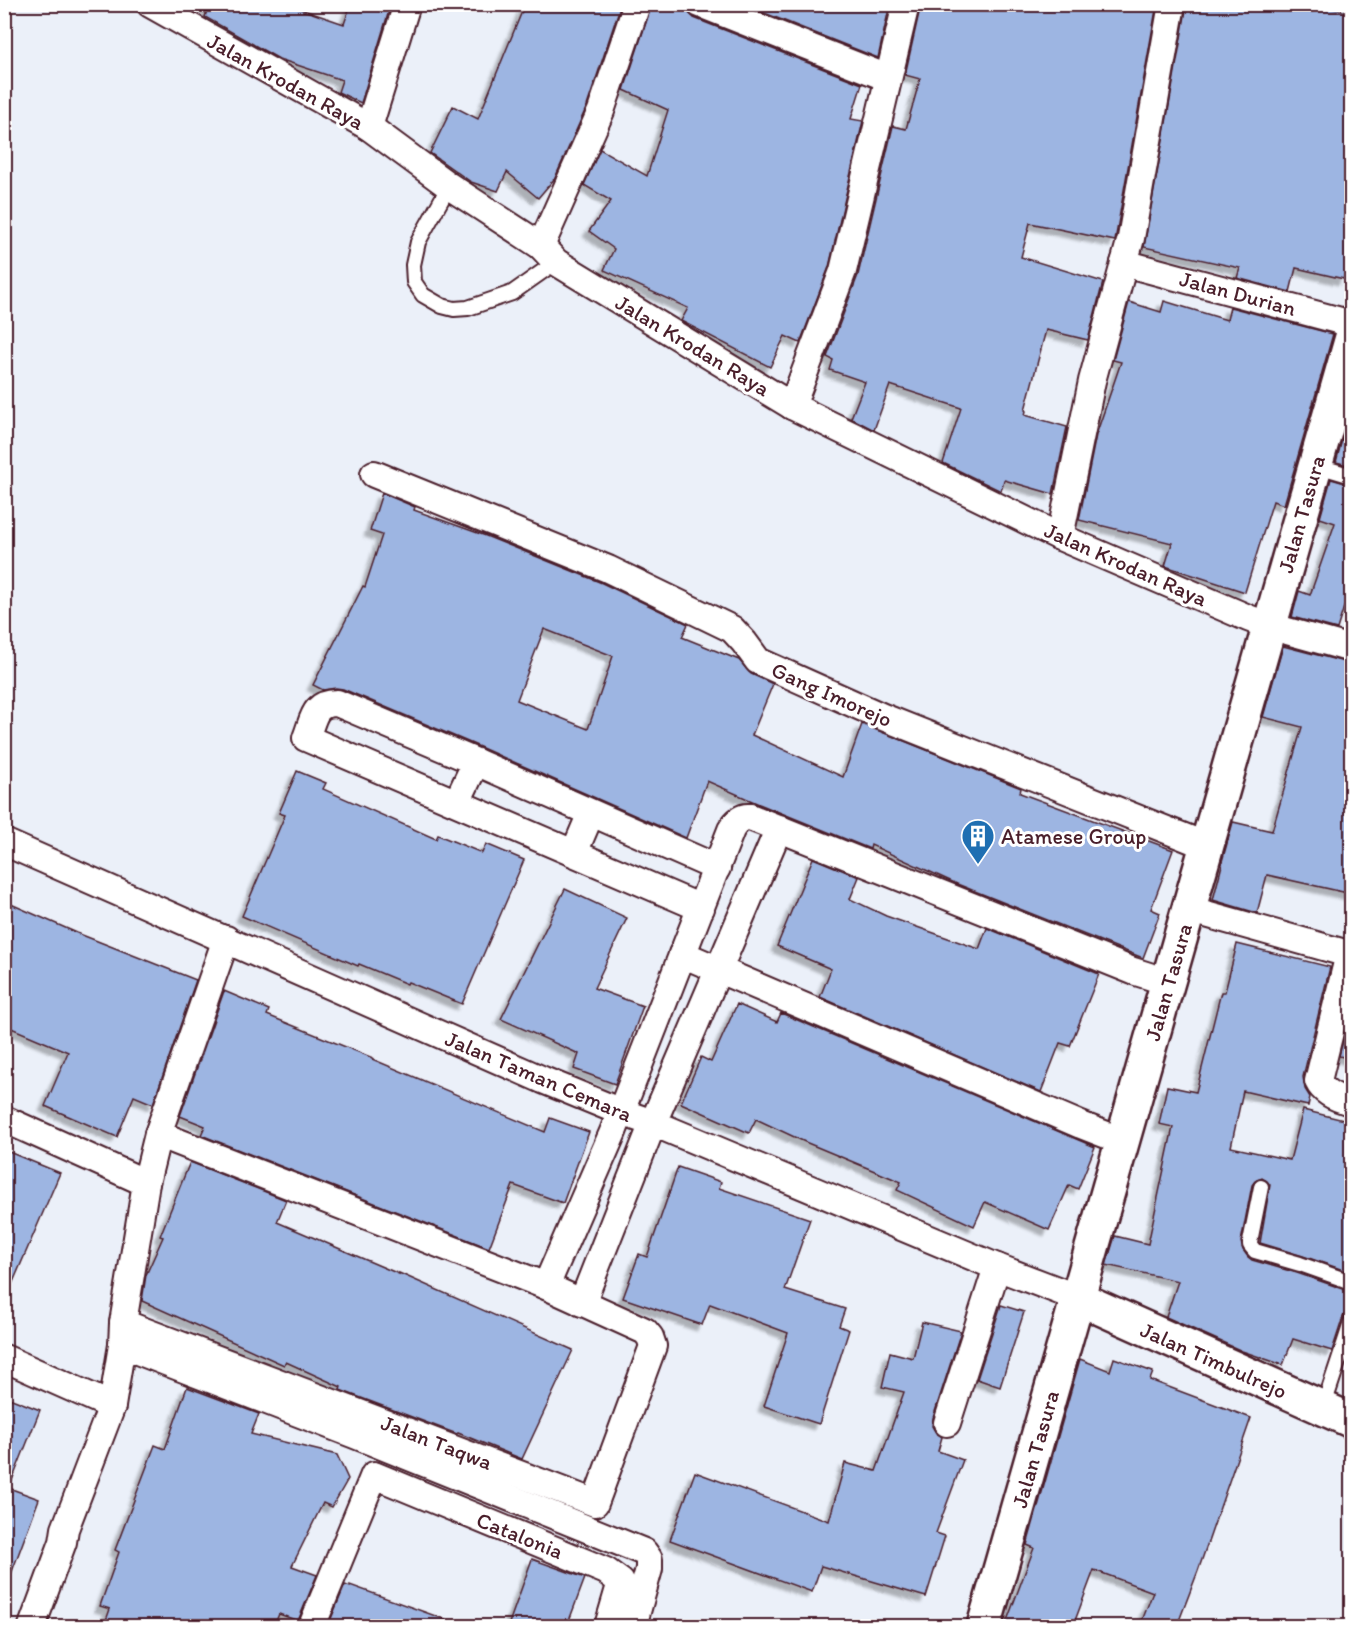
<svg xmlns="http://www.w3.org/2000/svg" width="1356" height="1631" font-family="Itim,sans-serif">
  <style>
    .building { fill: #9db5e2; stroke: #4a1f2b; stroke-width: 1.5; fill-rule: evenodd; filter: url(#shadow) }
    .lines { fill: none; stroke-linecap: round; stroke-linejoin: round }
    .lane-casing { stroke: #4a1f2b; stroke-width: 18 }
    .street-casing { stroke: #4a1f2b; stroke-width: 30 }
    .secondary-casing { stroke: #4a1f2b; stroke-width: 38 }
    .lane { stroke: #fff; stroke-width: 14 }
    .street { stroke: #fff; stroke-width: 26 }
    .secondary { stroke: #fff; stroke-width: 33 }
    .labels { text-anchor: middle; stroke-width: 6; stroke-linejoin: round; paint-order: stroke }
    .street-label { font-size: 22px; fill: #4a1f2b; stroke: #fff }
    .poi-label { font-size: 22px; fill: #4a1f2b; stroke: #fff; text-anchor: start }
  </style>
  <defs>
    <filter id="shadow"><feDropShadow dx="-5.5" dy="5.5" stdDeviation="1.5" flood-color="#0004"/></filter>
  </defs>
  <rect width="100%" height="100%" fill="#ebf0f9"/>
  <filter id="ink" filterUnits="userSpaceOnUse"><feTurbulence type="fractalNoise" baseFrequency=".0167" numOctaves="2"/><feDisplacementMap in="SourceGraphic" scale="12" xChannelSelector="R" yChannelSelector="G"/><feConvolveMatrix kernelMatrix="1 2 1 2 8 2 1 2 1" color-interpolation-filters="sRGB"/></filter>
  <g filter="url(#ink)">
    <g class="building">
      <path d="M209,4h77l58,20 7,-20h40l-30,99 -23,-11 4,-12 -63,-21 -74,-42z"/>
      <path d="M525,4h96l-34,102 -32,72 -17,20 -31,-26 -9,19 -27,-9 -41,-29 23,-47 25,13z"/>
      <path d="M652,4h16l20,8 6,6 168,66 -11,35 12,2 -34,146 -29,76 -15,-7 -15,31 -89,-46 7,-13 -84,-38 10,-21 -25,-18 22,-30 -27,-16 16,-36 47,27 21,-66 -44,-20z"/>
      <path d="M742,4h148l-12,54z"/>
      <path d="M921,4h236l-42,237 -85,-18 -9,34 82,25 -15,58 -42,-10 -21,80 1,1 -1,4 42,12 -14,67 -49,-14 -3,11 -58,-28 18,-55 -71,-23 -16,45 -23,-12 14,-36 -35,-12 3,-10 -6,-3 31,-82 35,-149 13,3 14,-50 -15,-4z"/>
      <path d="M1187,4h127l38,9v24l-6,26 6,1v184l-8,31 -48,-11 -6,24 -53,-14 3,-10 -96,-21z"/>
      <path d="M1164,301l63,19 3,-13 103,27 -49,171 -11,-4 -28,91 -80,-26 7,-23 -93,-23 17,-85 25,-73 -8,-2 16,-58 32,10z"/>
      <path d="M1346,425l6,2v39l-16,-4z"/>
      <path d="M1331,479l21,6v97l-15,47 -45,-12 7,-26 11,4 25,-72 -15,-5z"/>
      <path d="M382,493l33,14 -1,3 72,26 116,47 86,41 -6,13 57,23 12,14 22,10 -21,51 91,42 19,-53 159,64 -1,5 153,57 -22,59 9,4 -17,45 -186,-74 -86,-39 -1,4 -111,-45 -52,-23 -21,57 -204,-90 -139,-59 -7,-1 -13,2 -10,-5 50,-99 2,1 17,-52 -12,-4zM544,629l69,27 -25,73 -71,-29z"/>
      <path d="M1283,646l69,18v230l-85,-19 -10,38 -44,-13 9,-35h-1l12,-43 39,9 30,-104 -39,-10z"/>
      <path d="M297,771l29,12 -3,6 113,50 2,-4 44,18 4,-9 38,16 -62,144 -54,-22 -1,2 -48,-20 -1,2 -116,-50 43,-101 -6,-2z"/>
      <path d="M813,858l46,19 -9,22 36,17 93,33 8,-21 112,46 -29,72 -10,-3 -19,49 -221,-95 11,-28 -54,-23z"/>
      <path d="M565,889l62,29 -33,70 49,18 -28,78 -41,-15 5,-15 -78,-35z"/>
      <path d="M4,901l73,32 119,47 -43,124 -19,-8 -17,41 -72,-31 23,-54 -64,-27z"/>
      <path d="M1237,944l93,23 -27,110 2,12 5,8 -2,9 -65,-15 -12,56 59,13 13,-50 49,12v151l-49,-17 -43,-13 10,-58 -3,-4 -5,-3 -7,3 -3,4 -11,57 2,8 5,7 4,3 45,13 55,19v19l-6,2 -3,4 -11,34 -39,-12 -10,26 -41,-14 -76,-34 12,-36 -72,-16 9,-29 33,8 25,-117 -14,-3 8,-38 29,6 25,-100h4z"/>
      <path d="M224,991l45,19 -2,5 106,43 -1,1 173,73 5,-14 39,14 -26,71 -50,-18 -24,63 -288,-113 4,-9 -25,-10z"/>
      <path d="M737,1004l40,18 4,-9 314,134 -17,42 -9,-4 -20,45 -64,-28 -11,24 -77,-36 4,-8 -96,-40 -49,-23 -7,14 -68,-30 20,-46 10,5z"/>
      <path d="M1352,1007v52l-13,-3z"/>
      <path d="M4,1150l56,23 -56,130z"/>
      <path d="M190,1162l96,38 -9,22 122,52v-1l174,77 -51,109 -64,-26 -1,1 -117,-44 1,-3 -55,-25 -2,3 -142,-64 4,-26 17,-38 -3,-1z"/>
      <path d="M678,1167l43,15 -2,6 91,31 -25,71 60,19 -6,17 10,4 -30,94 -55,-18 24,-73 -78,-29 -8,21 -79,-27 16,-44 8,3z"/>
      <path d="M1001,1305l23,7 -24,75 -23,-8z"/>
      <path d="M922,1322l39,9 -28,87 -1,8 4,7 6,4 -4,14 25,9 -27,73 9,3 -19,61 -105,-31 -9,26 -142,-52 25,-68 134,49 16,-58 31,8 28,-79 -22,-5 8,-35 23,6z"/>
      <path d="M1114,1358l39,14 -3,8 101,38 -53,153 -21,55h-37l13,-34 -59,-22 -21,56h-68l29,-78 -7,-3 53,-186 30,12z"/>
      <path d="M187,1387l72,27 -8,20 86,21 11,24 -16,28 -9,-4 -31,63 25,9 -19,46 -19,-7 -5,12h-170l6,-17 -10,-3 19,-54 -4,-2 40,-105 10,4z"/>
      <path d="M4,1396l36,14 -31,78 30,11 -32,86h-3z"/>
      <path d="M532,1559l53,19 -18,48h-59z"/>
      <path d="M345,1585l5,2v-2l105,38v3h-127z"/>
    </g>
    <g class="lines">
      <defs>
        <g id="lane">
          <path d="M449,186l-31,56 -5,23 1,17 9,13 19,11 12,3 14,-1 44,-15 44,-31"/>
          <path d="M1315,465l37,11"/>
          <path d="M1261,1187l-11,55v3l5,6 45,13 48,17 4,2"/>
          <path d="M1323,1408l29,-88"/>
        </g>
        <g id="street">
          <path d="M150,4l219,123 80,59 92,60 15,16 236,144 268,131 188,81 21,8 83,23"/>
          <path d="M700,4l188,74"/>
          <path d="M369,127l38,-123"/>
          <path d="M541,246l60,-135 36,-107"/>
          <path d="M1124,263l228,61"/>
          <path d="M792,406l51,-135 63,-267"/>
          <path d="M374,474l234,95 124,60 12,13 14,19 125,56 324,129"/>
          <path d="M1060,537l32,-156 39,-143 41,-234"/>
          <path d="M457,802l19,-40"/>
          <path d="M4,842l539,238 78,32 32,11 344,144 81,31"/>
          <path d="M574,853l17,-40"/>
          <path d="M701,908l-395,-170c8,-20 7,-35 31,-35l139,59 241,106"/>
          <path d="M1188,909l164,46"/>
          <path d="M682,954l399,171 41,16"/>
          <path d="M1349,954l-31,127c6,13 20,18 34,21"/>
          <path d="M4,1119l142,64"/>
          <path d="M546,1286l67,-154 118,-302c4,-7 10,-14 19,-13l383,154 35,11"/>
          <path d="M582,1303l71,-180 126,-295"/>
          <path d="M123,1323l472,180 58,-157 -3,-9 -5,-6 -99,-45 -388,-152"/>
          <path d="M122,1345l233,90 289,117 5,7v10l-16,57"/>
          <path d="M4,1358l108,48"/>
          <path d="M947,1423l50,-156"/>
          <path d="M32,1626l31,-84 2,-13 47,-123 10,-61 1,-22 23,-140 12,-49 68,-195"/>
          <path d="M312,1626l62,-151 232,96 15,11 -13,44"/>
        </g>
        <g id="secondary">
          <path d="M1078,1298l274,123"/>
          <path d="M984,1626l368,-1289"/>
        </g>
      </defs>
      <use href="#lane" class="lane-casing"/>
      <use href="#street" class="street-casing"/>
      <use href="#secondary" class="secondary-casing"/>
      <use href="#lane" class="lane"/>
      <use href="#street" class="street"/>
      <use href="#secondary" class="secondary"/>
    </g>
  </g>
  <defs>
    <symbol id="building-pin" viewBox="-11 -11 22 30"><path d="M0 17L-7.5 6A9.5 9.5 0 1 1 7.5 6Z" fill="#1f6fb2" stroke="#fff"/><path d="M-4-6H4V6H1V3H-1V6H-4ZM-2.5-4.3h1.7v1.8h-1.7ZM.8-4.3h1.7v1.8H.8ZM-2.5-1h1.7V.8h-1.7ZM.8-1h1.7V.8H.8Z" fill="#fff"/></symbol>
  </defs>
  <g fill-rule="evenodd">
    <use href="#building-pin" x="959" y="817" width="38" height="52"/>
  </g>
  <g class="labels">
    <g class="street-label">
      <text transform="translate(286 81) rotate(29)" y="8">Jalan Krodan Raya</text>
      <text transform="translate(1238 293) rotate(15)" y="8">Jalan Durian</text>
      <text transform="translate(693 345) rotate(31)" y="8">Jalan Krodan Raya</text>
      <text transform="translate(1301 514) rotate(-74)" y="8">Jalan Tasura</text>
      <text transform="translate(1126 564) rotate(24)" y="8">Jalan Krodan Raya</text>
      <text transform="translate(832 694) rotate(24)" y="8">Gang Imorejo</text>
      <text transform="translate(1168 982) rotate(-74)" y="8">Jalan Tasura</text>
      <text transform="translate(539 1076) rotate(23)" y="8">Jalan Taman Cemara</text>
      <text transform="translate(1214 1360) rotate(24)" y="8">Jalan Timbulrejo</text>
      <text transform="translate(437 1442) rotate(21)" y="8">Jalan Taqwa</text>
      <text transform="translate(1035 1449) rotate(-74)" y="8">Jalan Tasura</text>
      <text transform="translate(520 1535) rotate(22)" y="8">Catalonia</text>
    </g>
    <g class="poi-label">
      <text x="1001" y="844">Atamese Group</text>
    </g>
  </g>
  <rect width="1356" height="1631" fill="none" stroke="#fff" stroke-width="24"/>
  <rect x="12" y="12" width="1332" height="1607" fill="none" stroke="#4a1f2b" stroke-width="2" filter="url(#ink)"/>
</svg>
